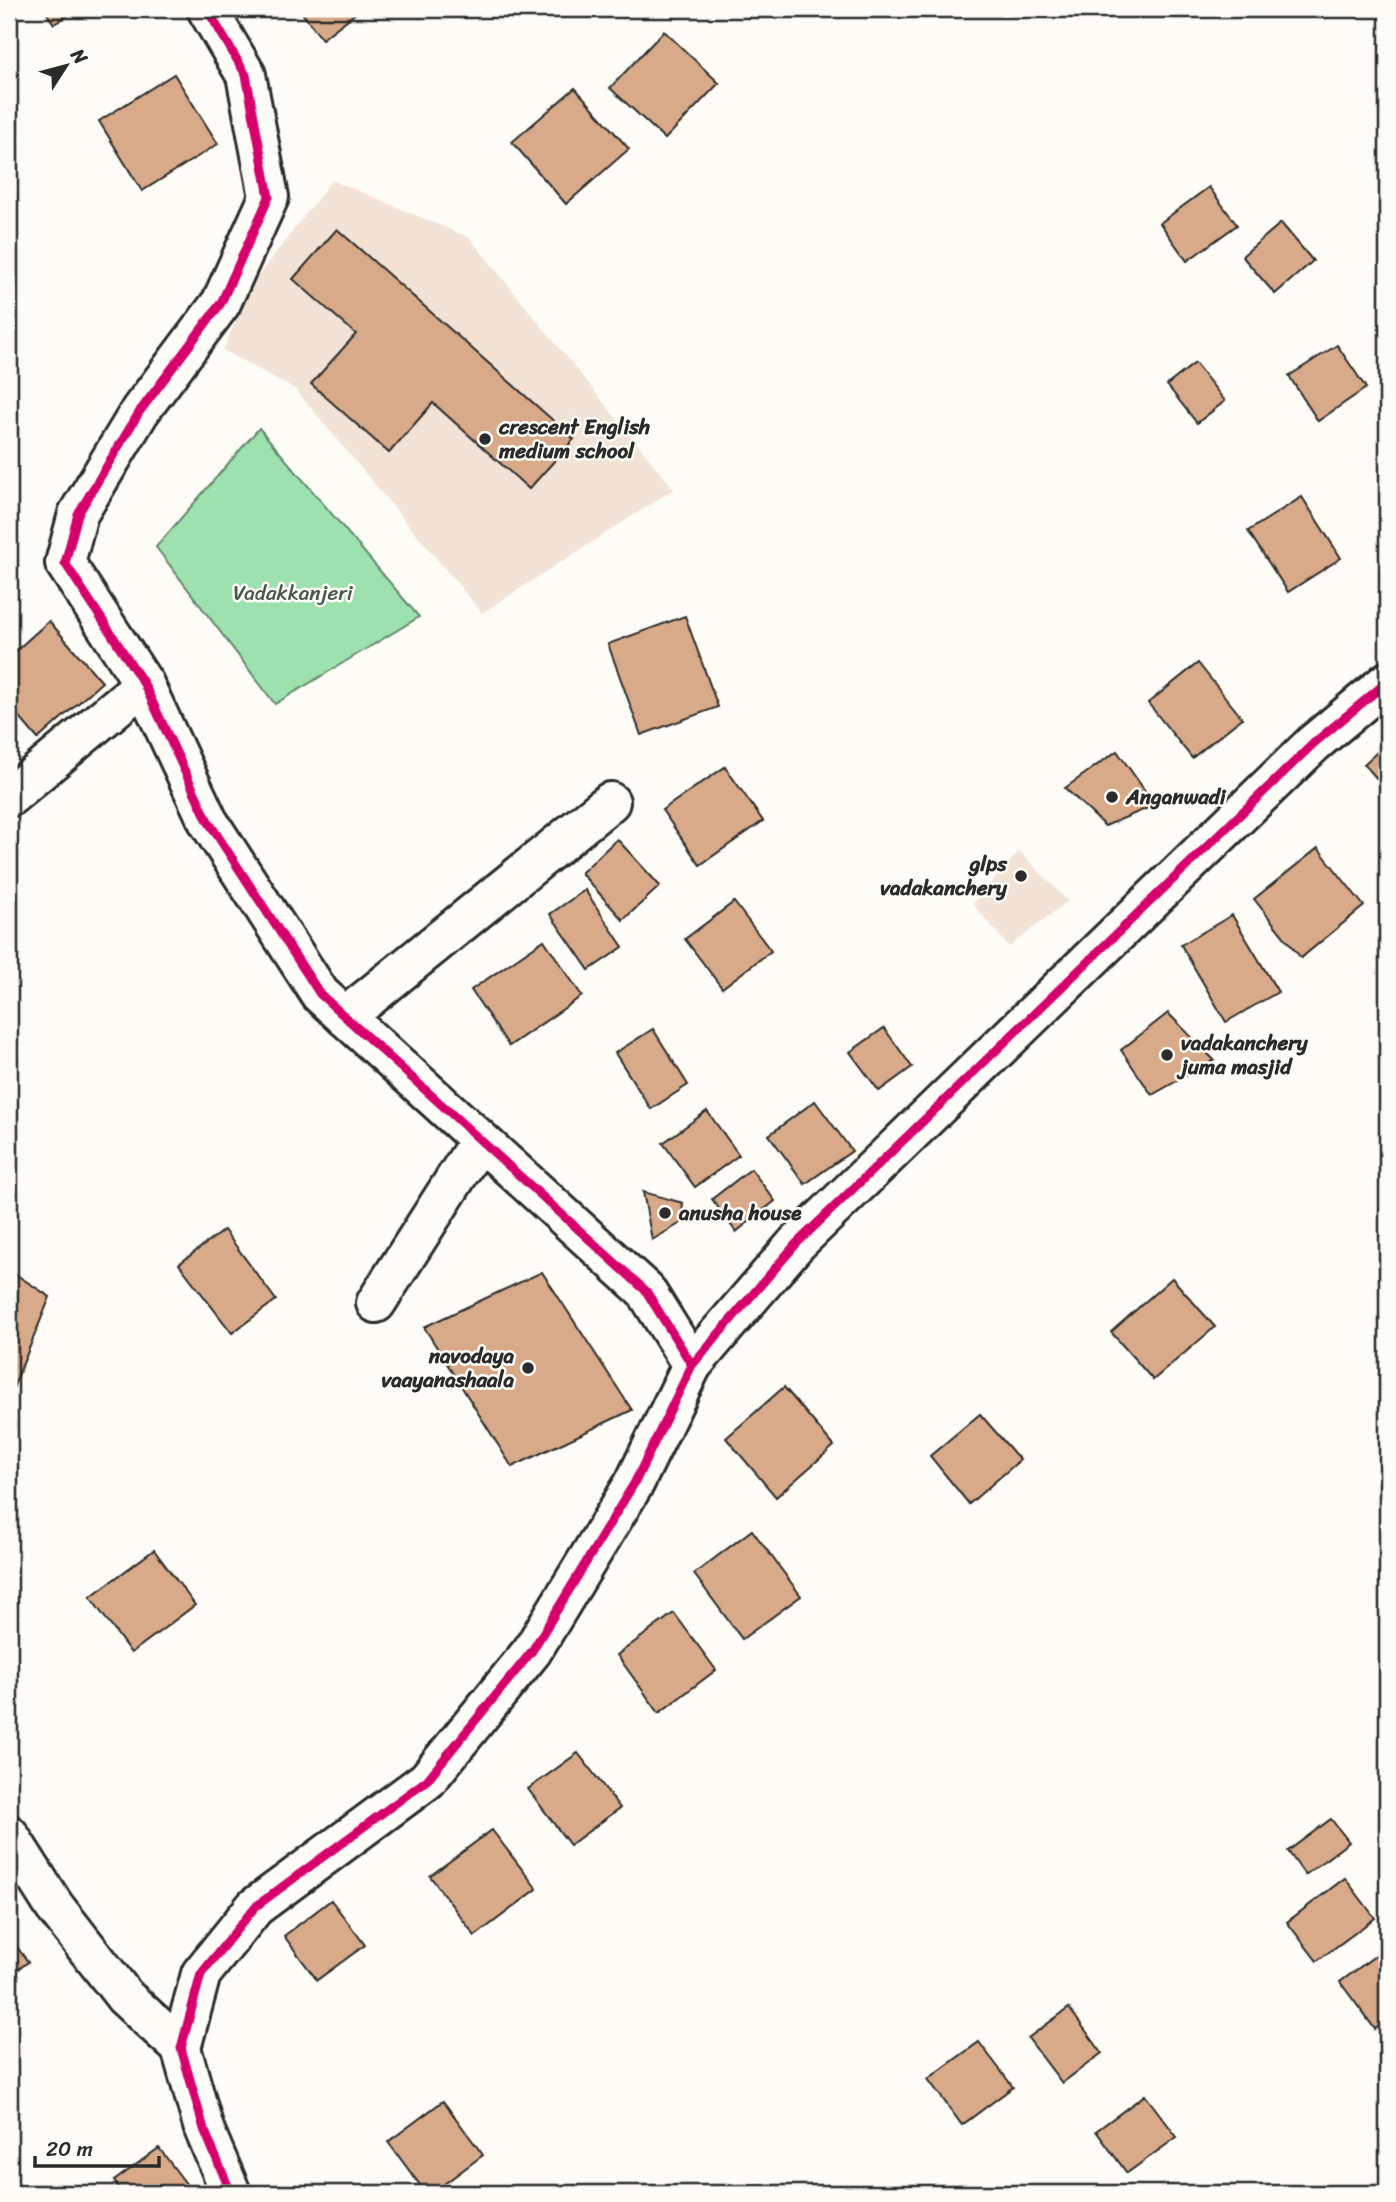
<svg xmlns="http://www.w3.org/2000/svg" width="1396" height="2202" font-family="Sriracha,sans-serif">
  <style>
    .built { fill: #f2e3d6 }
    .green { fill: #9de2ae; stroke: #64866c; stroke-width: 2 }
    .building { fill: #d8aa89; stroke: #2b2b2b; stroke-width: 2 }
    .lines { fill: none; stroke-linecap: round; stroke-linejoin: round }
    .street-casing { stroke: #2b2b2b; stroke-width: 44 }
    .street { stroke: #fdfcf7; stroke-width: 38 }
    .cycleway-casing { stroke: #fdfcf7; stroke-width: 13 }
    .cycleway { stroke: #d6006c; stroke-width: 9 }
    .poi-dot { fill: #2b2b2b; stroke: #fdfcf7; stroke-width: 2.5 }
    .labels { text-anchor: middle; stroke-width: 5; stroke-linejoin: round; paint-order: stroke }
    .poi-label { font-size: 21px; font-weight: bold; fill: #2b2b2b; stroke: #fdfcf7; text-anchor: start }
    .park-label { font-size: 21px; fill: #48594c; stroke: #fdfcf7 }
  </style>
  <rect width="100%" height="100%" fill="#fdfcf7"/>
  <filter id="ink" filterUnits="userSpaceOnUse"><feTurbulence type="fractalNoise" baseFrequency=".0143" numOctaves="2"/><feDisplacementMap in="SourceGraphic" scale="14" xChannelSelector="R" yChannelSelector="G"/><feConvolveMatrix kernelMatrix="1 2 1 2 8 2 1 2 1" color-interpolation-filters="sRGB"/></filter>
  <g filter="url(#ink)">
    <g class="built">
      <path d="M332,180l138,58 204,251 -192,124 -187,-224 -72,-39 29,-66z"/>
      <path d="M1019,851l49,50 -59,46 -36,-43z"/>
    </g>
    <path class="green" d="M259,428l160,189 -144,87 -119,-157z"/>
    <g class="building">
      <path d="M44,9h35l-25,15z"/>
      <path d="M299,9h62l-39,30z"/>
      <path d="M664,31l55,52 -54,56 -55,-51z"/>
      <path d="M174,74l44,70 -76,47 -43,-70z"/>
      <path d="M575,88l54,61 -63,55 -54,-62z"/>
      <path d="M1209,187l28,38 -50,36 -27,-38z"/>
      <path d="M1281,223l32,38 -38,33 -33,-38z"/>
      <path d="M337,229l237,210 -45,50 -96,-86 -44,50 -78,-69 45,-50 -63,-55z"/>
      <path d="M1337,345l29,43 -48,33 -29,-45z"/>
      <path d="M1195,363l30,38 -28,22 -30,-38z"/>
      <path d="M1302,497l39,61 -53,34 -40,-61z"/>
      <path d="M685,616l33,91 -77,28 -33,-91z"/>
      <path d="M49,621l53,61 -64,57 -29,-34v-48z"/>
      <path d="M1198,663l44,55 -50,40 -44,-55z"/>
      <path d="M1387,743v47l-23,-26z"/>
      <path d="M1117,751l38,54 -50,21 -40,-38z"/>
      <path d="M725,767l38,54 -63,44 -38,-55z"/>
      <path d="M617,839l43,47 -37,34 -42,-47z"/>
      <path d="M1318,848l46,58 -63,52 -47,-59z"/>
      <path d="M585,890l38,57 -34,23 -39,-56z"/>
      <path d="M734,902l37,49 -49,37 -37,-49z"/>
      <path d="M1232,915l46,77 -52,30 -45,-77z"/>
      <path d="M544,940l38,56 -73,50 -38,-56z"/>
      <path d="M1168,1013l46,47 -62,35 -31,-45z"/>
      <path d="M884,1028l28,39 -33,24 -29,-39z"/>
      <path d="M653,1029l35,56 -37,24 -36,-56z"/>
      <path d="M815,1101l37,50 -47,33 -36,-49z"/>
      <path d="M707,1111l32,44 -44,32 -32,-44z"/>
      <path d="M751,1169l24,32 -39,31 -24,-33z"/>
      <path d="M643,1192l40,11 -2,20 -29,17z"/>
      <path d="M224,1230l52,70 -44,33 -53,-69z"/>
      <path d="M9,1270l41,27 -41,101z"/>
      <path d="M542,1272l90,138 -120,57 -88,-140z"/>
      <path d="M1172,1278l43,49 -62,53 -42,-48z"/>
      <path d="M784,1387l50,59 -58,51 -50,-59z"/>
      <path d="M980,1414l40,46 -51,44 -39,-48z"/>
      <path d="M752,1530l49,66 -59,43 -48,-65z"/>
      <path d="M154,1550l41,55 -64,48 -41,-56z"/>
      <path d="M674,1613l42,57 -57,43 -42,-58z"/>
      <path d="M578,1753l42,55 -50,37 -42,-56z"/>
      <path d="M1331,1819l18,23 -44,33 -17,-24z"/>
      <path d="M492,1830l45,59 -62,47 -45,-60z"/>
      <path d="M1345,1878l30,40 -58,43 -30,-39z"/>
      <path d="M331,1900l34,45 -48,35 -33,-44z"/>
      <path d="M9,1936l19,26 -19,14z"/>
      <path d="M1387,1947v73l-12,9 -35,-47z"/>
      <path d="M1069,2008l33,45 -40,30 -34,-45z"/>
      <path d="M979,2042l34,45 -51,38 -34,-46z"/>
      <path d="M1145,2095l32,42 -50,36 -31,-42z"/>
      <path d="M443,2101l40,54 -51,38h-6l-38,-51z"/>
      <path d="M159,2148l34,45h-70l-9,-12z"/>
    </g>
    <g class="lines">
      <defs>
        <g id="street">
          <path d="M207,9l39,66 23,122 -48,106 -81,108 -62,103 -13,49 79,121 64,137 112,173 326,297 46,74 -57,117 -103,169 -105,129 -172,127 -54,67 -20,74 23,81 27,64"/>
          <path d="M9,797l135,-113"/>
          <path d="M345,1017l265,-215"/>
          <path d="M376,1303l104,-163"/>
          <path d="M692,1365l104,-121 518,-501 73,-61"/>
          <path d="M9,1835l45,71 71,91 56,51"/>
        </g>
      </defs>
      <use href="#street" class="street-casing"/>
      <use href="#street" class="street"/>
      <defs>
        <g id="cycleway">
          <path d="M207,9l39,66 23,122 -48,106 -81,108 -62,103 -13,49 79,121 64,137 112,173 326,297 46,74 -57,117 -103,169 -105,129 -172,127 -54,67 -20,74 23,81 27,64"/>
          <path d="M692,1365l104,-121 518,-501 73,-61"/>
        </g>
      </defs>
      <use href="#cycleway" class="cycleway-casing"/>
      <use href="#cycleway" class="cycleway"/>
    </g>
  </g>
  <g class="poi-dot">
    <circle cx="485" cy="439" r="7"/>
    <circle cx="1112" cy="797" r="7"/>
    <circle cx="1021" cy="876" r="7"/>
    <circle cx="1167" cy="1055" r="7"/>
    <circle cx="665" cy="1213" r="7"/>
    <circle cx="528" cy="1368" r="7"/>
  </g>
  <g class="labels">
    <g class="poi-label">
      <text x="499" y="434">crescent English<tspan x="499" dy="24">medium school</tspan></text>
      <text x="1126" y="804">Anganwadi</text>
      <text x="1007" y="871" text-anchor="end">glps<tspan x="1007" dy="24">vadakanchery</tspan></text>
      <text x="1181" y="1050">vadakanchery<tspan x="1181" dy="24">juma masjid</tspan></text>
      <text x="679" y="1220">anusha house</text>
      <text x="514" y="1363" text-anchor="end">navodaya<tspan x="514" dy="24">vaayanashaala</tspan></text>
    </g>
    <g class="park-label">
      <text x="293" y="600">Vadakkanjeri</text>
    </g>
  </g>
  <rect width="1396" height="2202" fill="none" stroke="#fdfcf7" stroke-width="35"/>
  <rect x="18" y="18" width="1361" height="2167" fill="none" stroke="#2b2b2b" stroke-width="2.5" filter="url(#ink)"/>
  <g transform="translate(66 66) rotate(54)" stroke="#fdfcf7" stroke-width="5" paint-order="stroke">
  <path d="M0-5L12 26L0 18L-12 26Z" fill="#2b2b2b"/>
  <text y="-10" font-size="19" font-weight="bold" text-anchor="middle" fill="#2b2b2b">N</text>
  </g>
  <path d="M35 2156v10h124v-10" fill="none" stroke="#2b2b2b" stroke-width="3.5"/>
  <text x="46" y="2156" font-size="21" fill="#2b2b2b" stroke="#fdfcf7" stroke-width="5" paint-order="stroke">20 m</text>
</svg>
